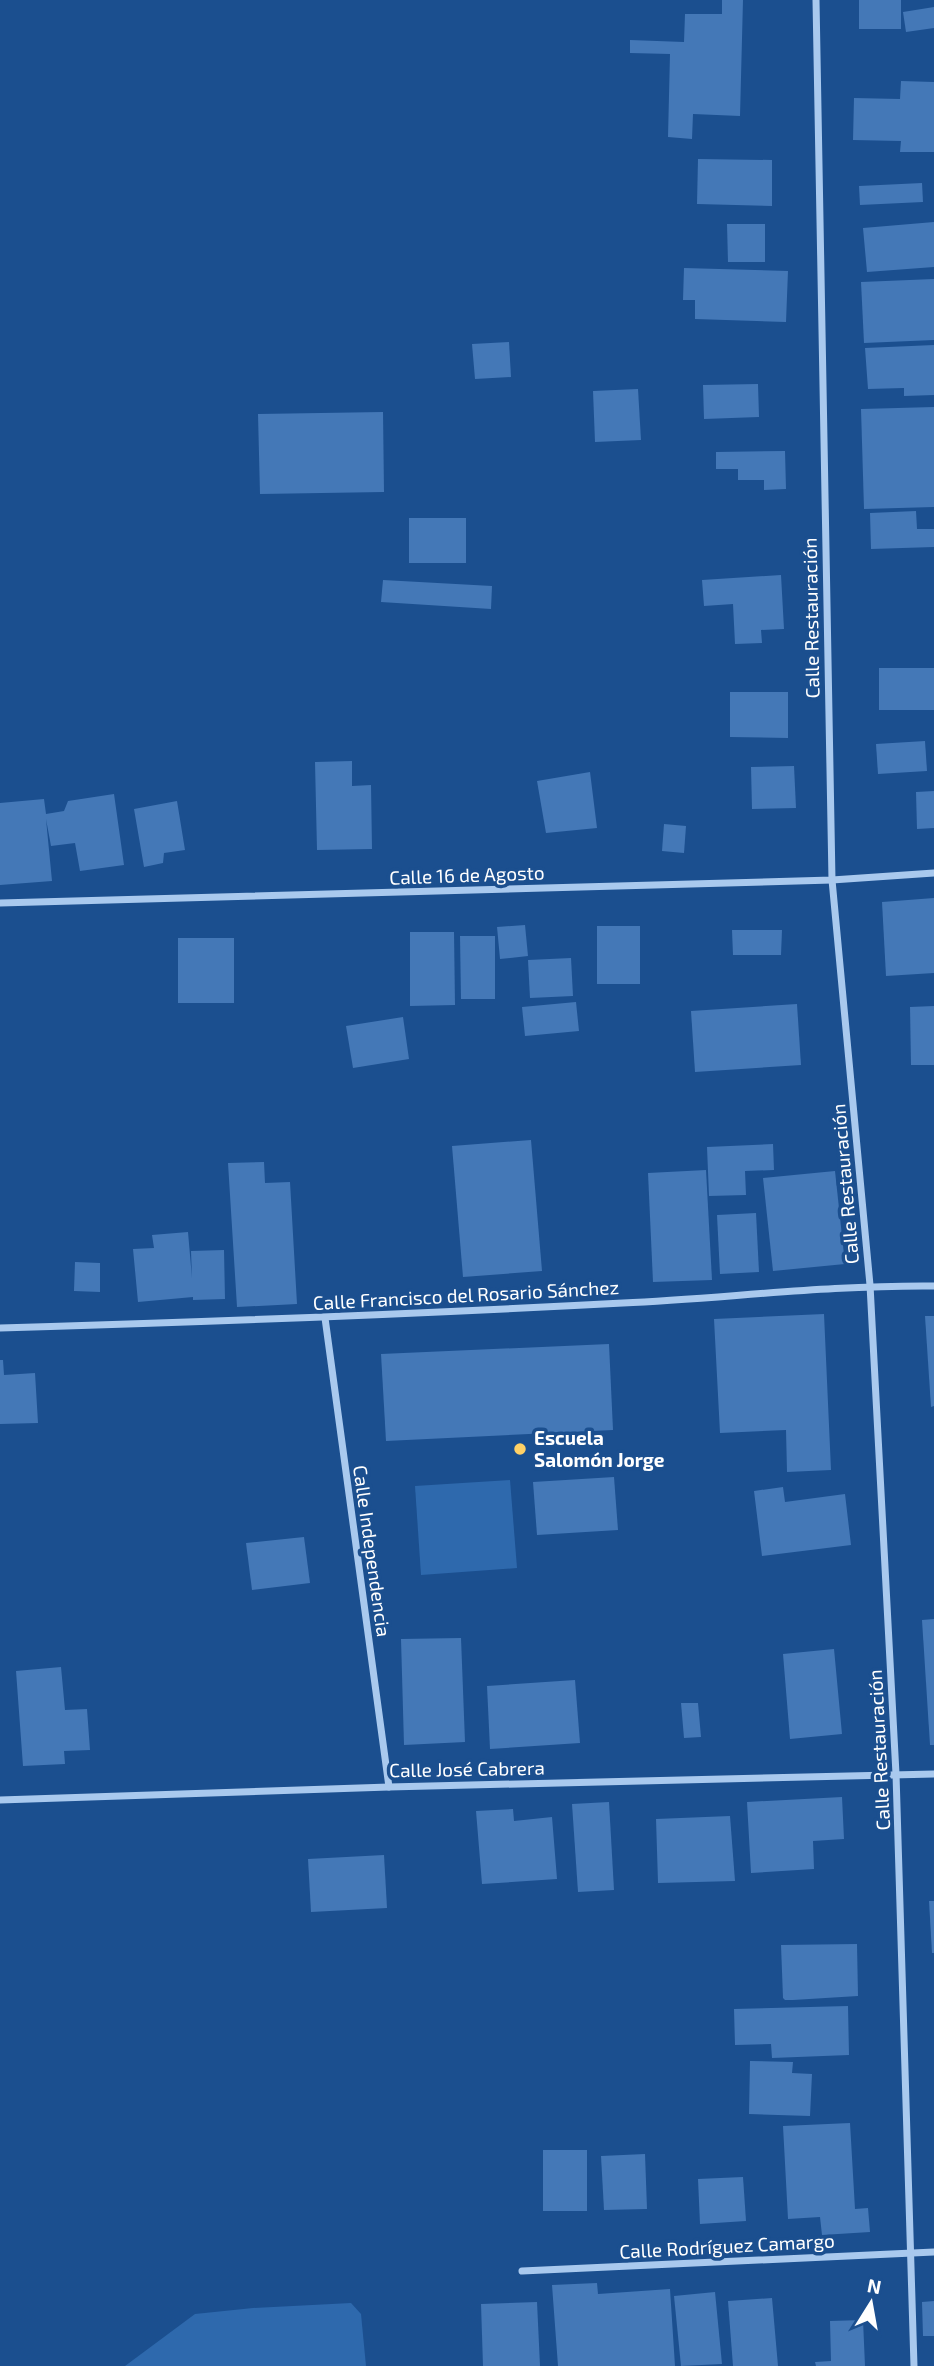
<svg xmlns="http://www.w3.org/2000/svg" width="934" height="2366" font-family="'Exo 2',sans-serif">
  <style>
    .green { fill: #2e69ad }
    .building { fill: #4478b7 }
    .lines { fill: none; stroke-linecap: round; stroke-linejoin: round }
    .minor { stroke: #a9c9ee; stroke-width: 7 }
    .poi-dot { fill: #ffd166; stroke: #1b4f8f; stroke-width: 2.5 }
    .labels { text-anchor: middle; stroke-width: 7; stroke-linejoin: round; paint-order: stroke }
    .street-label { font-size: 19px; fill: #fff; stroke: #1b4f8f }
    .poi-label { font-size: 19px; font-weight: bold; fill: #fff; stroke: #1b4f8f; text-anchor: start }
  </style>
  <rect width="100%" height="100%" fill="#1b4f8f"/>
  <g class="green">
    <path d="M510,1480l7,88 -96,7 -6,-89z"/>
    <path d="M351,2303l10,11 5,52h-241l70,-52 58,-6z"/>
  </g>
  <g class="building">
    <path d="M722,0h21l-3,116 -47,-2 -1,25 -24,-2 2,-83 -40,-1v-13l54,2 1,-28h37z"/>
    <rect x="859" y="0" width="42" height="29"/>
    <path d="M934,7v21l-28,4 -3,-20z"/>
    <path d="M901,81l33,1v70h-34l1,-11 -48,-1 1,-42 46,1z"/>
    <path d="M698,159l74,1v46l-75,-2z"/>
    <path d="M922,183l1,19 -63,3 -1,-19z"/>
    <path d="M934,222v45l-67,5 -4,-44z"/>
    <path d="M727,224h38v38h-37z"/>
    <path d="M684,268l104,3 -2,51 -91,-3v-19h-12z"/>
    <path d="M934,279v61l-70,3 -3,-61z"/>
    <path d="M509,342l2,35 -36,2 -3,-35z"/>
    <path d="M934,345v50l-30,1v-8l-36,1 -3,-41z"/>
    <path d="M758,384l1,33 -55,2 -1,-34z"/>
    <path d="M638,389l3,51 -46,2 -2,-51z"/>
    <path d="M934,407v100l-70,2 -3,-100z"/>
    <path d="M383,412l1,80 -124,2 -2,-80z"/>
    <path d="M785,451l1,38 -22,1v-10h-26v-11h-22v-17z"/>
    <path d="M916,511l1,18h17v18l-63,2 -1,-36z"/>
    <rect x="409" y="518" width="57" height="45"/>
    <path d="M781,575l3,54 -23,1 1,13 -27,1 -2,-40 -29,2 -2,-26z"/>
    <path d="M383,580l109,6 -1,23 -110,-7z"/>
    <rect x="879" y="668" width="55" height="42"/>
    <path d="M730,692h58v46l-58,-1z"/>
    <path d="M925,741l2,30 -49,3 -2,-30z"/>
    <path d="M352,761v25l19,-1 1,64 -55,1 -2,-88z"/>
    <path d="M794,766l2,42 -44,1 -1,-42z"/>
    <path d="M590,772l7,56 -51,5 -9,-52z"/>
    <path d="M934,791v37l-17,1 -1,-37z"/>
    <path d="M114,794l10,71 -44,6 -5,-28 -24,3 -5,-27 6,62 -52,4v-82l44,-4 2,15 18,-3 4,-10z"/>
    <path d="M177,801l8,49 -21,3 -1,10 -19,4 -10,-58z"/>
    <path d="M664,824l22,2 -2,27 -22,-2z"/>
    <path d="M934,898v75l-48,3 -4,-74z"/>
    <path d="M525,925l3,31 -28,3 -3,-32z"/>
    <rect x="597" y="926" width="43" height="58"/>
    <path d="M732,930h50l-1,25h-48z"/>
    <path d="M410,932h44l1,73 -45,1z"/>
    <path d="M460,936h35v63h-34z"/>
    <rect x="178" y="938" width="56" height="65"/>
    <path d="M571,958l2,38 -43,2 -2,-38z"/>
    <path d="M576,1002l3,29 -54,5 -3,-29z"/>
    <path d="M797,1004l4,61 -106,7 -4,-61z"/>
    <path d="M934,1006v59h-23l-1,-58z"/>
    <path d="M403,1017l6,42 -56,9 -7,-42z"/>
    <path d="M531,1140l11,131 -79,6 -11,-131z"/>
    <path d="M773,1144l1,26 -29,1 1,24 -37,1 -2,-49z"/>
    <path d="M264,1162l1,21 25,-1 7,122 -60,3 -9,-144z"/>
    <path d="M706,1170l6,110 -59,2 -5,-109z"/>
    <path d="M835,1171l10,93 -72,7 -10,-93z"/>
    <path d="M756,1213l3,59 -39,2 -3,-59z"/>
    <path d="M188,1232l4,46 -1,-27 33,-1 1,49 -32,1v-3l-55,5 -5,-53 21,-1 -2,-13z"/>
    <path d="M75,1262l25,1v29l-26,-1z"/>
    <path d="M824,1314l7,156 -44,2 -1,-42 -66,3 -6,-114z"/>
    <path d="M925,1316h9v90l-3,1z"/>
    <path d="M609,1344l4,86 -227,11 -5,-87z"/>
    <path d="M0,1360h3l1,15 31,-2 3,50 -38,1z"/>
    <path d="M614,1477l4,53 -81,5 -4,-53z"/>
    <path d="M783,1487l2,15 60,-8 6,51 -89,11 -8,-65z"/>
    <path d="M304,1537l6,46 -58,7 -6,-47z"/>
    <path d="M934,1619v126h-4l-8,-125z"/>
    <path d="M461,1638l4,104 -61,3 -3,-106z"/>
    <path d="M834,1649l8,85 -52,5 -7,-85z"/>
    <path d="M61,1667l4,43 22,-1 3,41 -26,1 1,13 -42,2 -7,-95z"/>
    <path d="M575,1680l5,63 -90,6 -3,-63z"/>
    <path d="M681,1703h17l3,34 -17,1z"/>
    <path d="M842,1797l2,42 -31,2 1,28 -63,4 -4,-71z"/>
    <path d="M609,1802l5,88 -36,2 -6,-88z"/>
    <path d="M513,1809l1,12 38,-4 5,62 -75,5 -6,-73z"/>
    <path d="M730,1816l5,65 -77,2 -2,-64z"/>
    <path d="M384,1855l3,53 -76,4 -3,-53z"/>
    <path d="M929,1901h5v52h-2z"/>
    <path d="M857,1944l1,52 -65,4h-8l-2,-2 -2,-53z"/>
    <path d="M848,2006l1,49 -77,3 -1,-14 -36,1 -1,-36z"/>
    <path d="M750,2061l43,1 -1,11 20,1 -2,42 -61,-2z"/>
    <path d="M850,2123l5,86 13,-1 2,24 -48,3 -2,-18 -32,2 -5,-93z"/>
    <rect x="543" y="2150" width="44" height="61"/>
    <path d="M645,2154l2,55 -43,1 -3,-54z"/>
    <path d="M743,2177l3,44 -46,3 -2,-45z"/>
    <path d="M597,2283l1,11 72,-5 5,77h-117l-6,-81z"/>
    <path d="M715,2292l7,72 -41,2 -7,-70z"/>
    <path d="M772,2298l6,68h-45l-5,-65z"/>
    <path d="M934,2301v35h-11l-1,-34z"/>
    <path d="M537,2302l3,64h-57l-2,-62z"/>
    <path d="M863,2320l2,46h-49l-1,-4 16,-1 -1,-40z"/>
  </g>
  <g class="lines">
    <g class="minor">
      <path d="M816,0l16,880 38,405 26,489 18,592"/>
      <path d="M0,903l832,-23 102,-7"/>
      <path d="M325,1318l64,469"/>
      <path d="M0,1328c208,-6 415,-14 623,-25 104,-5 207,-18 311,-17"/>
      <path d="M0,1800l389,-13 545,-13"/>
      <path d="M522,2271l412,-19"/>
    </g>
  </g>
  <circle class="poi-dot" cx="520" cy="1449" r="7"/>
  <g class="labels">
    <g class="street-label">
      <text transform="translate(811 618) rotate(-91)" y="7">Calle Restauración</text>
      <text transform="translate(467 875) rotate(-2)" y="7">Calle 16 de Agosto</text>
      <text transform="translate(845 1184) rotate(-95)" y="7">Calle Restauración</text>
      <text transform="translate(466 1295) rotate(-3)" y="7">Calle Francisco del Rosario Sánchez</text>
      <text transform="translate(372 1551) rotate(82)" y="7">Calle Independencia</text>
      <text transform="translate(879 1750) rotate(-93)" y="7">Calle Restauración</text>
      <text transform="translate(467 1769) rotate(-1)" y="7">Calle José Cabrera</text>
      <text transform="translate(727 2246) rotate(-3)" y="7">Calle Rodríguez Camargo</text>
    </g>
    <g class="poi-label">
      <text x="534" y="1445">Escuela<tspan x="534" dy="22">Salomón Jorge</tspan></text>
    </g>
  </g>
  <g transform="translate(871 2303) rotate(11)" stroke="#1b4f8f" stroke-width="5" paint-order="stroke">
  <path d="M0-5L12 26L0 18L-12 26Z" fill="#ffffff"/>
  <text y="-10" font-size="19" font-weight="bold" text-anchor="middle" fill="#ffffff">N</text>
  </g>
</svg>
